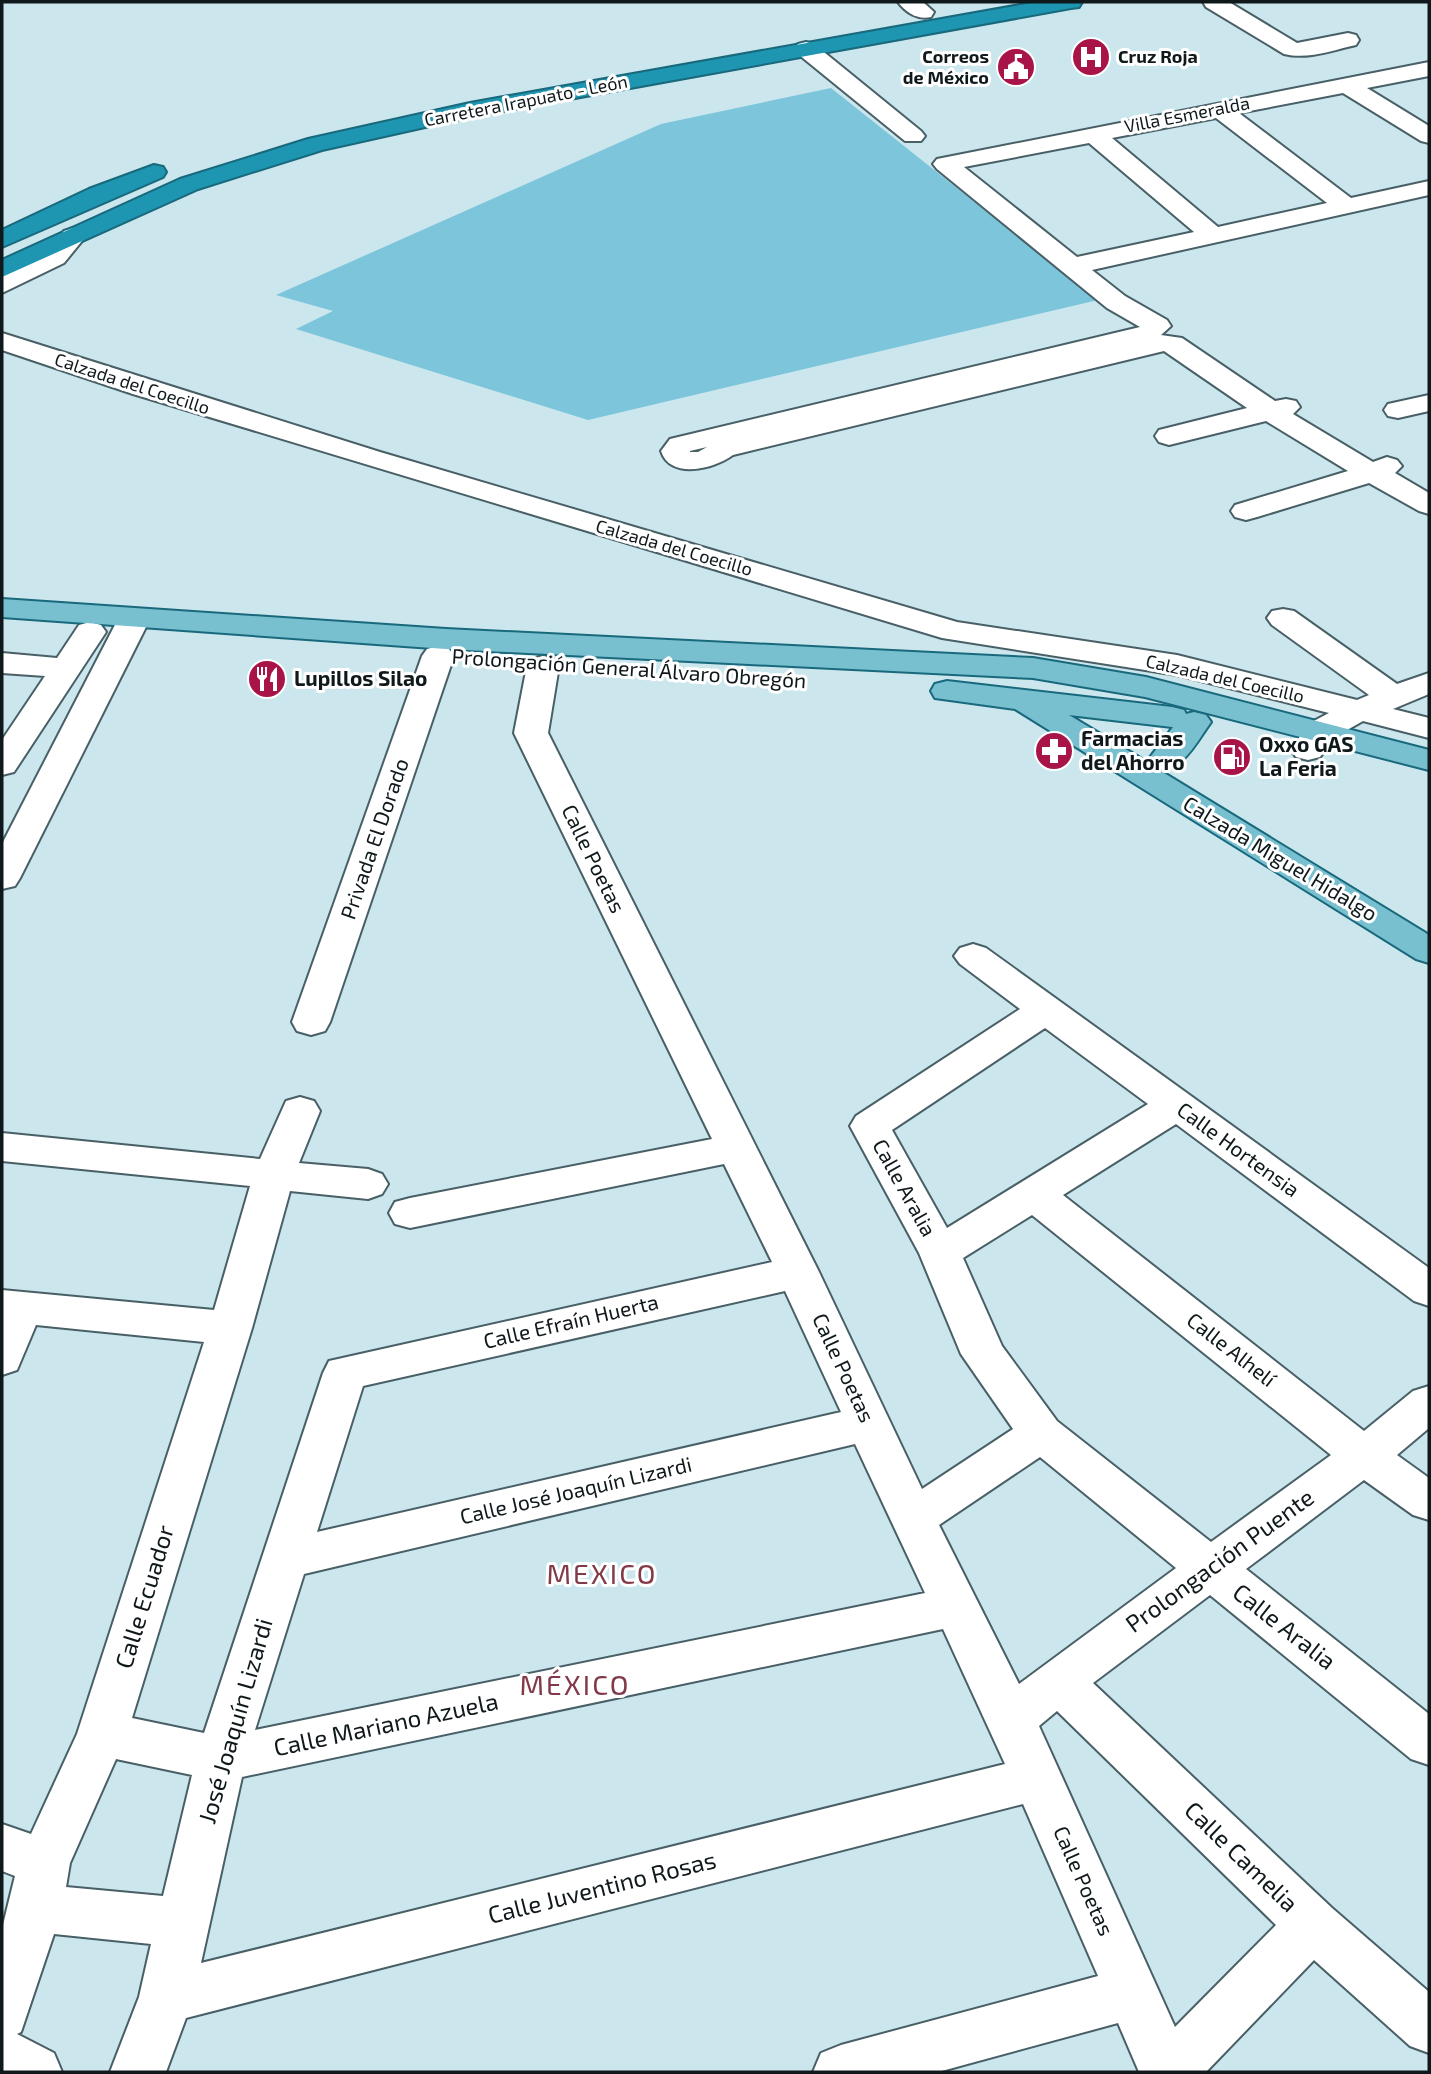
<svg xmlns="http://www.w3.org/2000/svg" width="1431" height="2074" font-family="'Exo 2',sans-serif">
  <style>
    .green { fill: #7cc5da }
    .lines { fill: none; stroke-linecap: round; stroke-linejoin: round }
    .minor-casing { stroke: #485f66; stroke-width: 4 }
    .major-casing { stroke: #19697c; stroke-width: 4 }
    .highway-casing { stroke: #19697c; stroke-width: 4 }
    .minor { fill: #fff; fill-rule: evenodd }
    .major { fill: #78bfd0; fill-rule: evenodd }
    .highway { fill: #1e95b1; fill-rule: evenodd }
    .labels { text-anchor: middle; stroke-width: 6; stroke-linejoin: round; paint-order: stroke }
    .far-poi-label { font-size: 18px; font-weight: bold; fill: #0f181b; stroke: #fff; text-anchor: end }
    .far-street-label { font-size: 18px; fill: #0f181b; stroke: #fff }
    .street-label { font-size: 21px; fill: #0f181b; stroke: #fff }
    .poi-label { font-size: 21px; font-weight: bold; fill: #0f181b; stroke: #fff; text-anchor: start }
    .near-street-label { font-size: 24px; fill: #0f181b; stroke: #fff }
    .near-quarter-label { font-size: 28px; letter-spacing: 2px; fill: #823a49; stroke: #fff }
  </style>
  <rect width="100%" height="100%" fill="#cce6ee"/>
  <path class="green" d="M831,88l267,212 -510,120 -292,-91 37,-18 -57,-16 385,-171z"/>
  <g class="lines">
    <defs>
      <g id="minor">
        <path d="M898,2h25l11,10 -3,5c-13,3 -25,-4 -33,-15z"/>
        <path d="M1203,2h26l68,41 51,-10 8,2 3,5 -3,5c-23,5 -48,15 -72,9l-78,-47z"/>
        <path d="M806,42l8,2 107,87 4,5 -4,5h-16l-107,-87 -3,-5 3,-5z"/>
        <path d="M1429,62v14l-62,12 62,38v17l-8,-2 -78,-48 -104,20 112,85 78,-17v14l-337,75 33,26 42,24 4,6 -10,9 21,3 93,63 11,-2 10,2 4,6 -7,7 80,48 14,-5 10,3 5,6 -7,7 34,20v21l-10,-3 -50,-28 -112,34 -11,3 -11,-3 -4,-6 4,-6 113,-34 -82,-50 -97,24 -10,-3 -4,-6 4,-6 88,-22 -83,-57 -431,104c-19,14 -63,25 -72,-4l9,-12 470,-112 -33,-19 -170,-139 -4,-5 4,-5zM1216,118l111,85 -109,24 -106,-89zM1089,143l105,89 -117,25 -113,-90zM707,447l-9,5h-8v-1z"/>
        <path d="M73,228l9,3 4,5 -22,27 -62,30v-18l44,-22 18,-22z"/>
        <path d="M2,333l378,119 577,170 220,33 180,45 12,-5 -97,-70 -5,-7 5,-7 11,-2 11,2 103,73 32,-11v21l-36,15 36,9v20l-66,-17 -30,17 -13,19 -12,3 -12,-3 -5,-7 17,-26 21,-11 -152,-38 -235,-37 -809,-244 -131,-44z"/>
        <path d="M1429,395v16l-31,7 -10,-2 -4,-6 4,-6z"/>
        <path d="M134,610l11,2 5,7 -130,259 -5,8 -13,3v-45l116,-225 5,-7z"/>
        <path d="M90,622l11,3 5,7 -92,140 -12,3v-35l43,-64 -43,-3v-20l55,5 22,-33z"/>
        <path d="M438,646l11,3 5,7 -124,366 -5,9 -14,4 -14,-4 -5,-9 130,-366 5,-7z"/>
        <path d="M543,656l11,3 5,7 -11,67 271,539 103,217 91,-60 -52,-75 -42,-101 -69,-127 6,-10 164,-107 -60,-45 -6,-8 6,-8 13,-4 13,4 443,320v38l-15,-5 -238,-177 -113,71 301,236 49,-40 16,-5v42l-32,27 32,23v42l-16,-5 -49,-35 -118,89 183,145v51l-18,-6 -201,-164 -117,88 239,225 97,84v61l-19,-7 -96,-86 -108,112h-67l-21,-49 -180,49h-125l8,-19 20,-8 257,-69 -75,-172 -837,214 -20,54h-56l29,-75 12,-53 -97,-10 -33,98 -4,2 37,19 8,19h-60v-143l13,-53 -13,-5v-47l29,10 46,-100 127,-392 -168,-17 -19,45 -15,5v-85l212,20 36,-124 -248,-25v-28l258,26 26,-58 14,-4 14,4 6,10 -21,52 69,6 14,5 6,10 -6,10 -14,5 -78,-8 -38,137 -120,390 72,15 119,-360 6,-12 443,-99 -48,-98 -314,64 -15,-4 -6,-11 6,-11 15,-4 302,-59 -198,-406 13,-67 5,-7zM1045,1028l103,76 -201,124 -55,-98zM1032,1215l299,240 -120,87 -154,-121 -55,-75 -39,-88zM785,1291l56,121 -524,120 46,-146zM855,1444l70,149 -670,137 49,-156zM1040,1457l136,111 -157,116 -80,-159zM943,1629l62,135 -804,199 41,-186zM1057,1711l219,214 -101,102 -136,-301zM116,1759l76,16 -29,121 -97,-9 4,-24z"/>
      </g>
      <g id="major">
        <path d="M2,599l444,30 587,29 113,19 283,73v20l-284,-73 -112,-19 -587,-29 -444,-32z"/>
        <path d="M947,681l225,26 12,3 2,4 8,-2 12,3 5,7c-14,19 -29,52 -55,46l273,167v28l-13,-4 -401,-250 -80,-11 -4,-7 4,-7zM1069,715l103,12h1l-25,33 4,5z"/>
      </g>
      <g id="highway">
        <path d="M1037,2h45l-3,5 -8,1 -601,109 -148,33 -124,39 -196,88v-17l178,-81 128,-40 162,-36z"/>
        <path d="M154,165l9,2 3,5 -3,5 -161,70v-17l87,-41z"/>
      </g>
    </defs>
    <use href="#minor" class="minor-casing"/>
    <use href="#major" class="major-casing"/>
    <use href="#highway" class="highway-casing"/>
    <use href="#minor" class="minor"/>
    <use href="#major" class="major"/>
    <use href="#highway" class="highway"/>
  </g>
  <defs>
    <symbol id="hospital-disc" viewBox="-11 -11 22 22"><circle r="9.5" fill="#a81448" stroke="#fff"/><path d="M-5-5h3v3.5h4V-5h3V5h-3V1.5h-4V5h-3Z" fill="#fff"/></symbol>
    <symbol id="civic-disc" viewBox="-11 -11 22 22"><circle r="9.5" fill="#a81448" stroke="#fff"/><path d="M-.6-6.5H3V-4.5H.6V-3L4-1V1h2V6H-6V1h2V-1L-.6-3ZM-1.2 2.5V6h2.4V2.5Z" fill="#fff"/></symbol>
    <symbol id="restaurant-disc" viewBox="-11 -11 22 22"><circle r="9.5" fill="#a81448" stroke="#fff"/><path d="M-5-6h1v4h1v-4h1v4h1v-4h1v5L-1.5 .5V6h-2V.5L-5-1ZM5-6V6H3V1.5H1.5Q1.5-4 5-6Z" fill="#fff"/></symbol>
    <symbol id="pharmacy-disc" viewBox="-11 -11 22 22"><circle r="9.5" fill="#a81448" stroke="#fff"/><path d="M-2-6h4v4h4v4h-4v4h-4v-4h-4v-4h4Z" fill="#fff"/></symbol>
    <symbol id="fuel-disc" viewBox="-11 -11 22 22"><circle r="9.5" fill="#a81448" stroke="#fff"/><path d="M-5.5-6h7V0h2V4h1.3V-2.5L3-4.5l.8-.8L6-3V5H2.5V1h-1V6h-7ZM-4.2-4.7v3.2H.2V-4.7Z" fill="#fff"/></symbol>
  </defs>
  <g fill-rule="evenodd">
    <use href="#hospital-disc" x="1069" y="35" width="44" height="44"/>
    <use href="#civic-disc" x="994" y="45" width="44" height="44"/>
    <use href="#restaurant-disc" x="245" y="657" width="44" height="44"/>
    <use href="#pharmacy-disc" x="1032" y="729" width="44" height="44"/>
    <use href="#fuel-disc" x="1210" y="735" width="44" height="44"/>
  </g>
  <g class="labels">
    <g class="far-poi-label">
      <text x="989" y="63">Correos<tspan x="989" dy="21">de México</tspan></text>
      <text x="1118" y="63" text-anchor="start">Cruz Roja</text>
    </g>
    <g class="far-street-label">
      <text transform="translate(526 101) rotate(-11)" y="6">Carretera Irapuato - León</text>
      <text transform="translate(1187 115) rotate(-11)" y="6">Villa Esmeralda</text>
      <text transform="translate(132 384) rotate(18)" y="6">Calzada del Coecillo</text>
      <text transform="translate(674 548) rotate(16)" y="6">Calzada del Coecillo</text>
      <text transform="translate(1225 679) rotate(13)" y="6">Calzada del Coecillo</text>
    </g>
    <g class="street-label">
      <text transform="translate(629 669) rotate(4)" y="7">Prolongación General Álvaro Obregón</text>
      <text transform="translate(375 839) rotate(-71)" y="7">Privada El Dorado</text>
      <text transform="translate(593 859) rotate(64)" y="7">Calle Poetas</text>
      <text transform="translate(1280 859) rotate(31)" y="7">Calzada Miguel Hidalgo</text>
      <text transform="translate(1238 1150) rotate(36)" y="7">Calle Hortensia</text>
      <text transform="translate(904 1188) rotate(61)" y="7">Calle Aralia</text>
      <text transform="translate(571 1322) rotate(-13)" y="7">Calle Efraín Huerta</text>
      <text transform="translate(1231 1350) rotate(38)" y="7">Calle Alhelí</text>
      <text transform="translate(843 1368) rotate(65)" y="7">Calle Poetas</text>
      <text transform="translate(576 1491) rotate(-13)" y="7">Calle José Joaquín Lizardi</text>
      <text transform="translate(1083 1881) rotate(66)" y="7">Calle Poetas</text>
    </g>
    <g class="poi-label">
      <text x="294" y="686">Lupillos Silao</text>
      <text x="1081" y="746">Farmacias<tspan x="1081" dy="24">del Ahorro</tspan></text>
      <text x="1259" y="752">Oxxo GAS<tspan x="1259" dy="24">La Feria</tspan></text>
    </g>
    <g class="near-street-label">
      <text transform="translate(1220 1561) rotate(-36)" y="8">Prolongación Puente</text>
      <text transform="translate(145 1597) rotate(-73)" y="8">Calle Ecuador</text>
      <text transform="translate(1284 1627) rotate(38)" y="8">Calle Aralia</text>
      <text transform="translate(236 1721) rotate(-74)" y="8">José Joaquín Lizardi</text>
      <text transform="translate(386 1725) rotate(-12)" y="8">Calle Mariano Azuela</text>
      <text transform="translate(1241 1857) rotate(44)" y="8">Calle Camelia</text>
      <text transform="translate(602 1888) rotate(-14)" y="8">Calle Juventino Rosas</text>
    </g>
    <g class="near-quarter-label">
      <text x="602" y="1584">MEXICO</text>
      <text x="575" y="1695">MÉXICO</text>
    </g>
  </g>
  <rect width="1431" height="2074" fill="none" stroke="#0f181b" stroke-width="7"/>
</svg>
